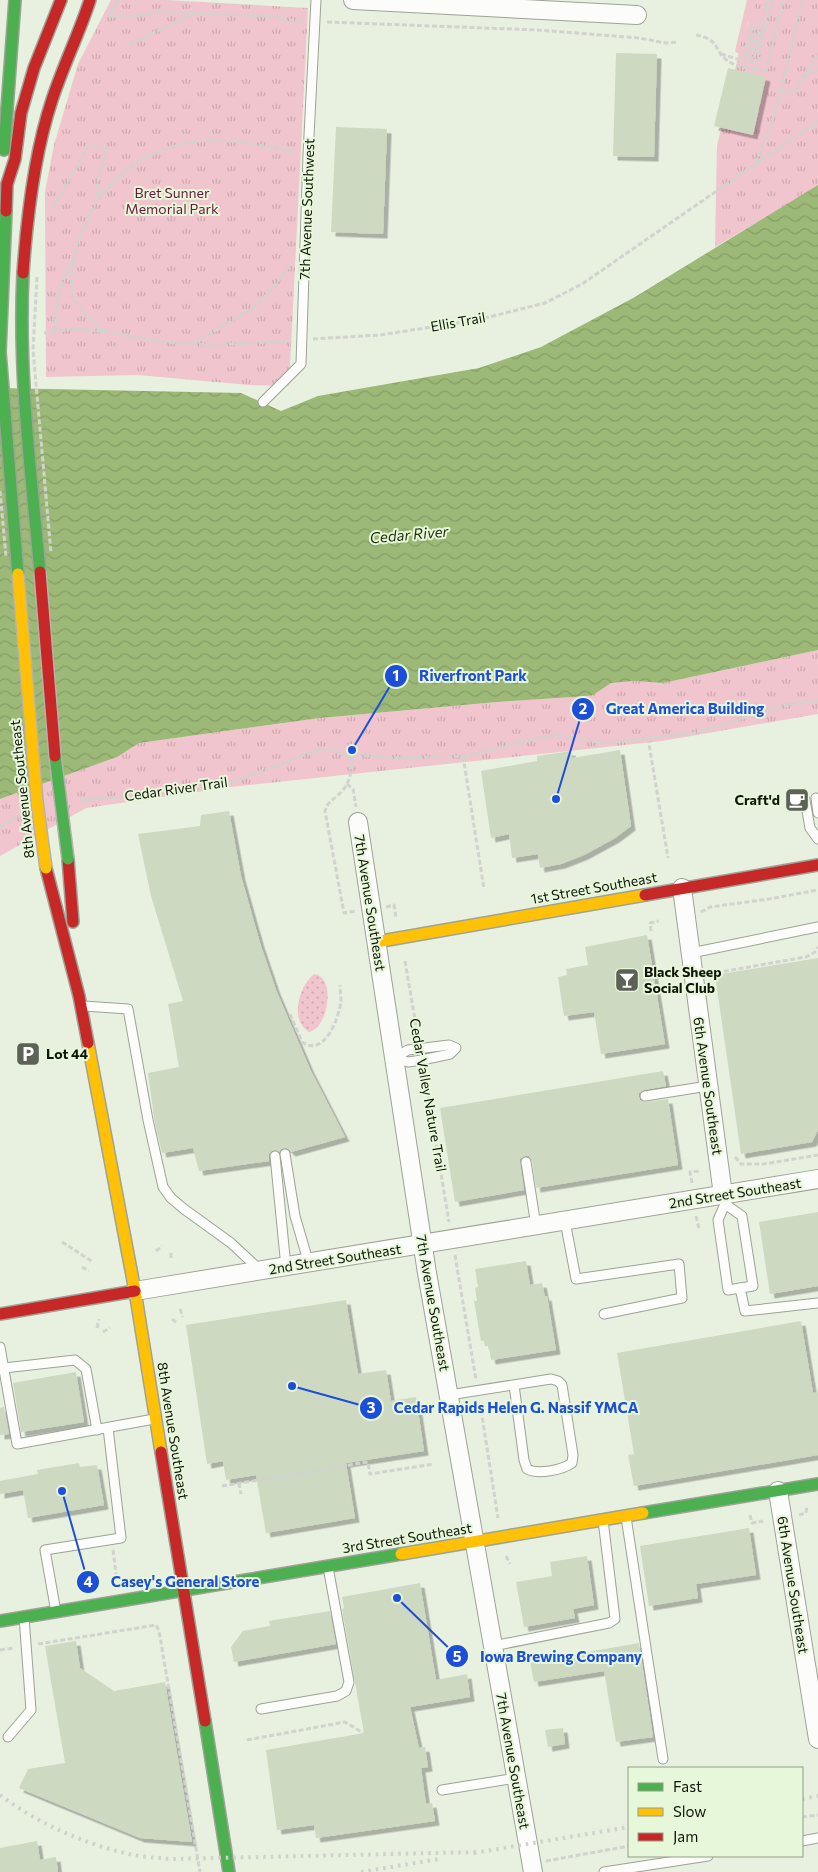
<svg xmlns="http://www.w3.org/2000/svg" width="818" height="1872" font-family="Commissioner,sans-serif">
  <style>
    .grass { fill: #f0c5cd }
    .park { fill: url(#park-tufts) }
    .garden { fill: url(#garden-dots) }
    .water { fill: url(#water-waves) }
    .building { fill: #ced9c2; filter: url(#shadow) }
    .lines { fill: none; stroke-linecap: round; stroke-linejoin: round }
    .lane-casing { stroke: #9da396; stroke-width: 11 }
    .street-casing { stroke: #9da396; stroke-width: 20 }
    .fast-casing { stroke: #9da396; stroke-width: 14 }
    .slow-casing { stroke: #9da396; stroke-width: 14 }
    .jam-casing { stroke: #9da396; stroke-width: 14 }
    .path { stroke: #d1d3cf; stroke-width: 3; stroke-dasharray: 5 2.5; stroke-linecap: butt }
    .lane { stroke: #fcfdfa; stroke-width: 9 }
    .street { stroke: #fcfdfa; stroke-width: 18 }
    .fast { stroke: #4caf50; stroke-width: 11 }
    .slow { stroke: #ffc107; stroke-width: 11 }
    .jam { stroke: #c62828; stroke-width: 11 }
    .rail { stroke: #ced1cc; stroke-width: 4; stroke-dasharray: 2.5 5; stroke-linecap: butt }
    .fast-bridge-casing { stroke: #b7b1ac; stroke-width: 14; stroke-linecap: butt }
    .slow-bridge-casing { stroke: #b7b1ac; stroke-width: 14; stroke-linecap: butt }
    .jam-bridge-casing { stroke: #b7b1ac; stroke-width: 14; stroke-linecap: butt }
    .path-bridge { stroke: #d1d3cf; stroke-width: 3; stroke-dasharray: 5 2.5; stroke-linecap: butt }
    .fast-bridge { stroke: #4caf50; stroke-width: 11 }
    .slow-bridge { stroke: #ffc107; stroke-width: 11 }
    .jam-bridge { stroke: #c62828; stroke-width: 11 }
    .labels { text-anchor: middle; stroke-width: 4; stroke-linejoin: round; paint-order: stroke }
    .park-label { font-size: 14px; fill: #6c173e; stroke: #e7f7d9 }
    .street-label { font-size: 14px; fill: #10150b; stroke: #e7f7d9 }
    .poi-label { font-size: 14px; font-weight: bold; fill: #10150b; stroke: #e7f7d9; text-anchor: start }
    .water-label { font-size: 15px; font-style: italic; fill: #1f2f0a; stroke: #e7f7d9 }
    .leader { fill: none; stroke: #1d4ed8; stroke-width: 2 }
    .callout-dot { fill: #1d4ed8; stroke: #e7f7d9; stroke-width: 2 }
    .mark-label { font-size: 15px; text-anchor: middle; font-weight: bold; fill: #fff }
    .callout-label { font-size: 15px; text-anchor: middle; font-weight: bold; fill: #1d4ed8; stroke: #e7f7d9; stroke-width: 4; stroke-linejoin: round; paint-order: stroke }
  </style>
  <defs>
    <pattern id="park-tufts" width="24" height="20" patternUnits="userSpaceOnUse" patternTransform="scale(1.25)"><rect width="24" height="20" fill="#f0c5cd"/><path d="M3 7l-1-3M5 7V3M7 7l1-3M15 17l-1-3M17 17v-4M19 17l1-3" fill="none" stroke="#cda8af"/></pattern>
    <pattern id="garden-dots" width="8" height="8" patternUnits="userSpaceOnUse" patternTransform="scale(1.25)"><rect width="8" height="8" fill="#f0c5cd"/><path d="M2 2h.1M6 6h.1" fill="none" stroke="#cda8af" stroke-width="1.8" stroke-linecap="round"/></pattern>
    <pattern id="water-waves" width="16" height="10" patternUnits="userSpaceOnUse" patternTransform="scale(1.25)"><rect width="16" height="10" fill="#9cb978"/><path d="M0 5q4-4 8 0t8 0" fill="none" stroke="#859e66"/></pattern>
    <filter id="shadow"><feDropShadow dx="4.5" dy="4.5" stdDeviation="0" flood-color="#0004"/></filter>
  </defs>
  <rect width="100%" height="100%" fill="#e8f0e0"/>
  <path class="grass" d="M747,0h14l-6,21 -7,1 -7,34 -6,-5z"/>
  <g class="park">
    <path d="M111,0h55l142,8 -19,378 -40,-1 -111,-10 -92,2 -1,-185 9,-47 24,-81z"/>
    <path d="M757,0h61v185l-21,14 -82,48 2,-101 25,-106z"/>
    <path d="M818,650v64l-156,27 -431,46 -145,21 -86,48v-57l117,-42 21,-14 182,-25 177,-16 76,-5 38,-14 23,-2 29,2z"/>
  </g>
  <path class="garden" d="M314,974c22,2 15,54 -5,58 -20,-12 -10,-46 5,-58z"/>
  <path class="water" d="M818,185v465l-155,33 -29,-2 -23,2 -18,12 -20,2 -76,5 -177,16 -181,25 -22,14 -117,42v-411l241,5 40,18 37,-15 161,-28 62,-21 94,-50z"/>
  <g class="building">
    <path d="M616,53l41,1 -3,103 -41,-1z"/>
    <path d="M728,68l38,9 -13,58 -39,-9z"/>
    <path d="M336,127l51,2 -4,105 -52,-2z"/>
    <path d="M620,750l11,76 -16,12 -31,17 -23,9 -21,4 -2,-14 -26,4 -3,-24 -18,4 -10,-67 56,-10v-5l34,-5 1,7z"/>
    <path d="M229,811l12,65 19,67 16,47 34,79 35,68 -54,15 -4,-4 -6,1 -2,3 -5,-2 -5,4v7l-70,10 -6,-23 -31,5 -7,-29 -7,-51 31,-6 -11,-63 15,-3 -32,-105 -13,-62 62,-8 1,-11z"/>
    <path d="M647,935l18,109 -64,10 -7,-42 -30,4 -6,-39 9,-2 -1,-6 22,-4 -3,-18z"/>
    <path d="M818,958v172l-6,12 -71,12 -26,-179z"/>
    <path d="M663,1071l3,15 -22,4 -5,3v4l1,3 5,2 23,-3 10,66 -142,23 -4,-27 -3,-5h-4l-5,3v3l4,28 -69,12 -15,-94z"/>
    <path d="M818,1212v74l-48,8 -11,-72z"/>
    <path d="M526,1261l4,24 12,-2 3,14 2,-1 9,54 -65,10 -2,-14h-4l-1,-5h-3l-7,-40h3l-2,-13 3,-1 -3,-18z"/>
    <path d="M346,1300l12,74 28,-4 5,31 25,-4 8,54 -78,12 9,55 -89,15 -10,-58 -30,5 -3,-19 -16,3 -21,-139z"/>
    <path d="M801,1321l12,72 5,-1v63l-184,31 -6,-31 6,-1 -17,-101z"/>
    <path d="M76,1372l8,50 -63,10 -8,-49z"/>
    <path d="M4,1407l5,27 -9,1v-27z"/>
    <path d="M79,1463l1,4 17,-2 7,40 -76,13 -5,-28 -23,4v-13l38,-7 -1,-4z"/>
    <path d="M749,1528l7,47 -60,9 2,14 -49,8 -9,-60z"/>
    <path d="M587,1556l7,49 -21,4 2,9 -51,9 -8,-45 36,-6 -2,-14z"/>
    <path d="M420,1583l16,97 31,-6 3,23 -60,10 9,41 6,-1 3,20 -7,1 5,36 6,-1 3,18 -119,17 -2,-13 -37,5 -11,-80 98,-17 -22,-124 2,-1 -2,-11z"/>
    <path d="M330,1611l6,33 -102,18 -3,-15 12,-16 27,-5 -1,-5z"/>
    <path d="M76,1641l4,27 34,23 51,-9 27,160 -52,-4 -121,-50 9,-19 37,-6 -20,-117z"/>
    <path d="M639,1643l14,94 -37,5 -12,-71 -70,11 -4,-20z"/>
    <path d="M563,1728l2,16 -17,3 -3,-17z"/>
    <path d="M37,1841l3,19 16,-3 2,15h-58v-24z"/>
  </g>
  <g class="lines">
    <defs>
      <g id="lane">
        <path d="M263,402l38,-38 7,-209 8,-155"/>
        <path d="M816,798l2,15"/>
        <path d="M805,800l5,28 8,11"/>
        <path d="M691,953l127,-26"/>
        <path d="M84,1006l44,3 20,111 15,67 8,11 13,11 47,34 29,27"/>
        <path d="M449,1045l7,3 -6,6 -28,6 -14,2 -14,-4 14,-8z"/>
        <path d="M645,1096l63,-10"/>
        <path d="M285,1154l10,62 14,48"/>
        <path d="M275,1156l11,111"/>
        <path d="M526,1162l10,64"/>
        <path d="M723,1195l2,9 -7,16 10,70 25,-4 -11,-70 -17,-12"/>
        <path d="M565,1221l11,58 103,-15 3,34 -78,16"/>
        <path d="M740,1288l5,23 73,-8"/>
        <path d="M0,1347l17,97 137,-25"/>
        <path d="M4,1368l71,-8 11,9 11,61"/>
        <path d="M449,1395l102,-16 7,2 4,4 11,70 -1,8c-10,7 -34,12 -45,6l-3,-9 -10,-75"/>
        <path d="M626,1517l37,242"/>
        <path d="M56,1612l-11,-62 76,-12 -13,-110"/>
        <path d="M493,1646l116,-23 6,-4 -12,-99"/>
        <path d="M261,1709l76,-13 9,-5 3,-9 -21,-115"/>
        <path d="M8,1737l23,-27 -7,-93"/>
        <path d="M442,1790l74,-12"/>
        <path d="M802,1841l16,-3"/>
        <path d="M604,1872l104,-16"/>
      </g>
      <g id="street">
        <path d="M353,0l284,15"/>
        <path d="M358,822l69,451 106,599"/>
        <path d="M682,888l41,307"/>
        <path d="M135,1291l683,-112"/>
        <path d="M778,1491l40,248"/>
      </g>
      <g id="fast">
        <path d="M4,150l11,-150"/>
        <path d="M6,211l-6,141 18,222"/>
        <path d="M23,273c-5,100 8,199 17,299"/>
        <path d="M643,1513l175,-29"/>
        <path d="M0,1621l401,-67"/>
        <path d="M205,1721l24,151"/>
      </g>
      <g id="slow">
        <path d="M376,942l269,-47"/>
        <path d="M88,1043l47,248 26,161"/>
        <path d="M401,1554l242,-41"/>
      </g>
      <g id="jam">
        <path d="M6,211l1,-27 8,-25 6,-46 13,-45 27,-68"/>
        <path d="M23,273c4,-57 11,-119 29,-173 11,-34 27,-66 38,-100"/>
        <path d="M68,859l5,63"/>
        <path d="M46,868l33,128 9,47"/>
        <path d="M645,895l173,-30"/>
        <path d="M0,1314l135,-23"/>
        <path d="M161,1452l44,269"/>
      </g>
    </defs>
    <use href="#lane" class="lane-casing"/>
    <use href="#street" class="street-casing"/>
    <use href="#fast" class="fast-casing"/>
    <use href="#slow" class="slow-casing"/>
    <use href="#jam" class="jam-casing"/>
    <g class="path">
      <path d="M110,16h27l21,-4 116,4 12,4 17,1"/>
      <path d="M109,17l9,-17"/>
      <path d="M327,22l211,8 101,8 27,5 12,-1"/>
      <path d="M696,35c26,5 16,15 32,26 9,7 26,8 38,10l17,-71"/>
      <path d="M130,44l61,-29"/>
      <path d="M721,54l23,7 8,-34 4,1 -7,33 4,1 14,-62"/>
      <path d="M756,69l16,-69"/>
      <path d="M803,78l15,-10"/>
      <path d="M781,91l13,2 24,-40"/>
      <path d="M756,163c10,-25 20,-50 26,-77 8,-29 13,-58 21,-86"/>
      <path d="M53,208l35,-62 19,2 -9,33v18"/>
      <path d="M55,331c1,-30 5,-46 18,-73"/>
      <path d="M104,331l-19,-16 -12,-18 -2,-19 6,-35 18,-40 22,-25 24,-19 35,-14 28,-5 34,1 58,11"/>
      <path d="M44,333l28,-4 39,3 44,9 52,4 82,-4"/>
      <path d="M313,339l67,-4 97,-15 68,-17 37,-19 236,-163"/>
      <path d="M194,343l59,-35 19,-19 20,-27"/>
      <path d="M648,738l20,120"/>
      <path d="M463,756l21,133"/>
      <path d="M350,757c4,13 -1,29 -12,38 -5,5 -11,7 -13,16l19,102 12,-2"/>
      <path d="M347,784l6,5 3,18"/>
      <path d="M81,800l110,-9 42,-9 79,-30 12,-2h11l15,7 8,-2 37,3 72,-2 52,-14 38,-7 47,8 92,-10 75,-24 37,-8h10"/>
      <path d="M0,827l17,-10"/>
      <path d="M386,907l8,-2 2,13"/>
      <path d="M701,912l9,-5 59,-8 49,-9"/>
      <path d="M651,931l-1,-8 9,-2"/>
      <path d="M405,961l13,76"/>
      <path d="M709,974l97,-17 9,-5 3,-5"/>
      <path d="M290,1014l12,28c23,16 37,-25 39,-41 0,-6 -1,-11 -1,-16"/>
      <path d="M424,1071l25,151"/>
      <path d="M735,1157l6,7h23l54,-9"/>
      <path d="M692,1183l-2,-11 10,-1"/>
      <path d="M696,1216l3,13"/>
      <path d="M62,1242l31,20"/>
      <path d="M156,1251l6,-5"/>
      <path d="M455,1255l21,125"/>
      <path d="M171,1258v-5"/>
      <path d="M82,1267l7,4"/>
      <path d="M180,1309l3,8"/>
      <path d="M172,1319l5,4"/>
      <path d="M97,1328l2,-9"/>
      <path d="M103,1332l7,-4"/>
      <path d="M480,1403l18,115"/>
      <path d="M239,1483l2,11"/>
      <path d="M222,1486l146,-24 2,12 64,-10"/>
      <path d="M750,1515l2,8 11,-2"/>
      <path d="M799,1515l7,-2 1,-7"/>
      <path d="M113,1550l3,24"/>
      <path d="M506,1556l4,8"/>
      <path d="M38,1644l118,-19 3,6 41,241"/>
      <path d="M0,1650l14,-2"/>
      <path d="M247,1740l98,-18 18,11"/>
      <path d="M802,1817l16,-2"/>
      <path d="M546,1861l83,-15"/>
    </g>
    <use href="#lane" class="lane"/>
    <use href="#street" class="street"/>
    <use href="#fast" class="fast"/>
    <use href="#slow" class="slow"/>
    <use href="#jam" class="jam"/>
    <g class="rail">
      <path d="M0,1795c37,28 84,49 129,59 13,3 28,4 42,5l308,-7"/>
      <path d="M802,1799l16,-3"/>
      <path d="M474,1853l155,-26"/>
      <path d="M361,1872l78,-13"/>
    </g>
    <defs>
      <path id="fast-bridge" d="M55,756l13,103"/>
      <path id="slow-bridge" d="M18,574l19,228 9,66"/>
      <path id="jam-bridge" d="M40,572l15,184"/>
    </defs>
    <use href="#fast-bridge" class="fast-bridge-casing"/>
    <use href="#slow-bridge" class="slow-bridge-casing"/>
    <use href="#jam-bridge" class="jam-bridge-casing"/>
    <g class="path-bridge">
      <path d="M37,277l-4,73 18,203"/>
      <path d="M0,491l6,66"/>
    </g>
    <use href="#fast-bridge" class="fast-bridge"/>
    <use href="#slow-bridge" class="slow-bridge"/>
    <use href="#jam-bridge" class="jam-bridge"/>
  </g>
  <defs>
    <symbol id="cafe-square" viewBox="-11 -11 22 22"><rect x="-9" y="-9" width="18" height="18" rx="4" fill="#5c6256" stroke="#e7f7d9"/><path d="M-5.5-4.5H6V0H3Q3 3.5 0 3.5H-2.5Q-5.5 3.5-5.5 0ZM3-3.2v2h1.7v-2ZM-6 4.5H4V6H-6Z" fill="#fff"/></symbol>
    <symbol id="bar-square" viewBox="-11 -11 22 22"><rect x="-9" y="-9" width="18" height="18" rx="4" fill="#5c6256" stroke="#e7f7d9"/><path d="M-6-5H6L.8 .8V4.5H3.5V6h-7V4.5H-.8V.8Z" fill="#fff"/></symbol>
    <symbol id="parking-square" viewBox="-11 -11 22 22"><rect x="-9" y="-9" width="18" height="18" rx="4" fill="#5c6256" stroke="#e7f7d9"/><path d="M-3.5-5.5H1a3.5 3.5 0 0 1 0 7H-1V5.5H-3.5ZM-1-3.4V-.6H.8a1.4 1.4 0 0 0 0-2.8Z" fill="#fff"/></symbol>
  </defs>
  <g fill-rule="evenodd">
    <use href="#cafe-square" x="783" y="786" width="28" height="28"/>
    <use href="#bar-square" x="613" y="966" width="28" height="28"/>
    <use href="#parking-square" x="14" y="1040" width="28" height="28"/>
  </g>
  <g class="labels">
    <g class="park-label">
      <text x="172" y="198">Bret Sunner<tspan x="172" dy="16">Memorial Park</tspan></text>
    </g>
    <g class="street-label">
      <text transform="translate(307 209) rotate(-88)" y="5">7th Avenue Southwest</text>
      <text transform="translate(458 322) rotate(-10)" y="5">Ellis Trail</text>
      <text transform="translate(22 789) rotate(-96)" y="5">8th Avenue Southeast</text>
      <text transform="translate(176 789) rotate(-8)" y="5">Cedar River Trail</text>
      <text transform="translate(594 888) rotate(-10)" y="5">1st Street Southeast</text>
      <text transform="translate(370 903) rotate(81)" y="5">7th Avenue Southeast</text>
      <text transform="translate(708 1086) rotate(82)" y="5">6th Avenue Southeast</text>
      <text transform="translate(428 1095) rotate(80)" y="5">Cedar Valley Nature Trail</text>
      <text transform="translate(735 1193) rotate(-9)" y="5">2nd Street Southeast</text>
      <text transform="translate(335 1259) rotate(-9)" y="5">2nd Street Southeast</text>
      <text transform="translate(433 1303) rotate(80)" y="5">7th Avenue Southeast</text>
      <text transform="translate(173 1431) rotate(81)" y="5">8th Avenue Southeast</text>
      <text transform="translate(407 1538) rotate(-9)" y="5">3rd Street Southeast</text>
      <text transform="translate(793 1585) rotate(81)" y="5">6th Avenue Southeast</text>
      <text transform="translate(513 1761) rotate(80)" y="5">7th Avenue Southeast</text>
    </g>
    <g class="poi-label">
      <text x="780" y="805" text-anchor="end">Craft'd</text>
      <text x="644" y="977">Black Sheep<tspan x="644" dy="16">Social Club</tspan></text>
      <text x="46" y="1059">Lot 44</text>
    </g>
    <g class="water-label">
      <text transform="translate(409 535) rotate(-5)" y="5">Cedar River</text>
    </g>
  </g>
  <path class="leader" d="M352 750L396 676M556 799L583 709M292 1386L371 1408M62 1491L88 1582M397 1598L457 1656"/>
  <g class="callout-dot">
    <circle cx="352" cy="750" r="5"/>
    <circle cx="556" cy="799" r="5"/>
    <circle cx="292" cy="1386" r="5"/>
    <circle cx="62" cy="1491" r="5"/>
    <circle cx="397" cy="1598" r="5"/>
    <circle cx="396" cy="676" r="12"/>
    <circle cx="583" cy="709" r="12"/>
    <circle cx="371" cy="1408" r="12"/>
    <circle cx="88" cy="1582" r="12"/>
    <circle cx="457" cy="1656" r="12"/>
  </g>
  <g class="mark-label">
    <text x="396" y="681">1</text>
    <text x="583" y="714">2</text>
    <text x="371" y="1413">3</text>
    <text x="88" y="1587">4</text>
    <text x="457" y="1662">5</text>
  </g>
  <g class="callout-label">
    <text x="473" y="681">Riverfront Park</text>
    <text x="685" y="714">Great America Building</text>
    <text x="516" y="1413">Cedar Rapids Helen G. Nassif YMCA</text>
    <text x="185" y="1587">Casey's General Store</text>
    <text x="561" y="1662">Iowa Brewing Company</text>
  </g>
  <rect x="628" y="1767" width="175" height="90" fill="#e7f7d9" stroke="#919d87"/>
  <rect x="638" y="1783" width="25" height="8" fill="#4caf50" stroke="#919d87"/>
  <text x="673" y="1792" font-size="15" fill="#10150b">Fast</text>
  <rect x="638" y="1808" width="25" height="8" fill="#ffc107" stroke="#919d87"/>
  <text x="673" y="1817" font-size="15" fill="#10150b">Slow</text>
  <rect x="638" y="1833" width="25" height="8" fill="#c62828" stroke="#919d87"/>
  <text x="673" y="1842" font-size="15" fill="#10150b">Jam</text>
</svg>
